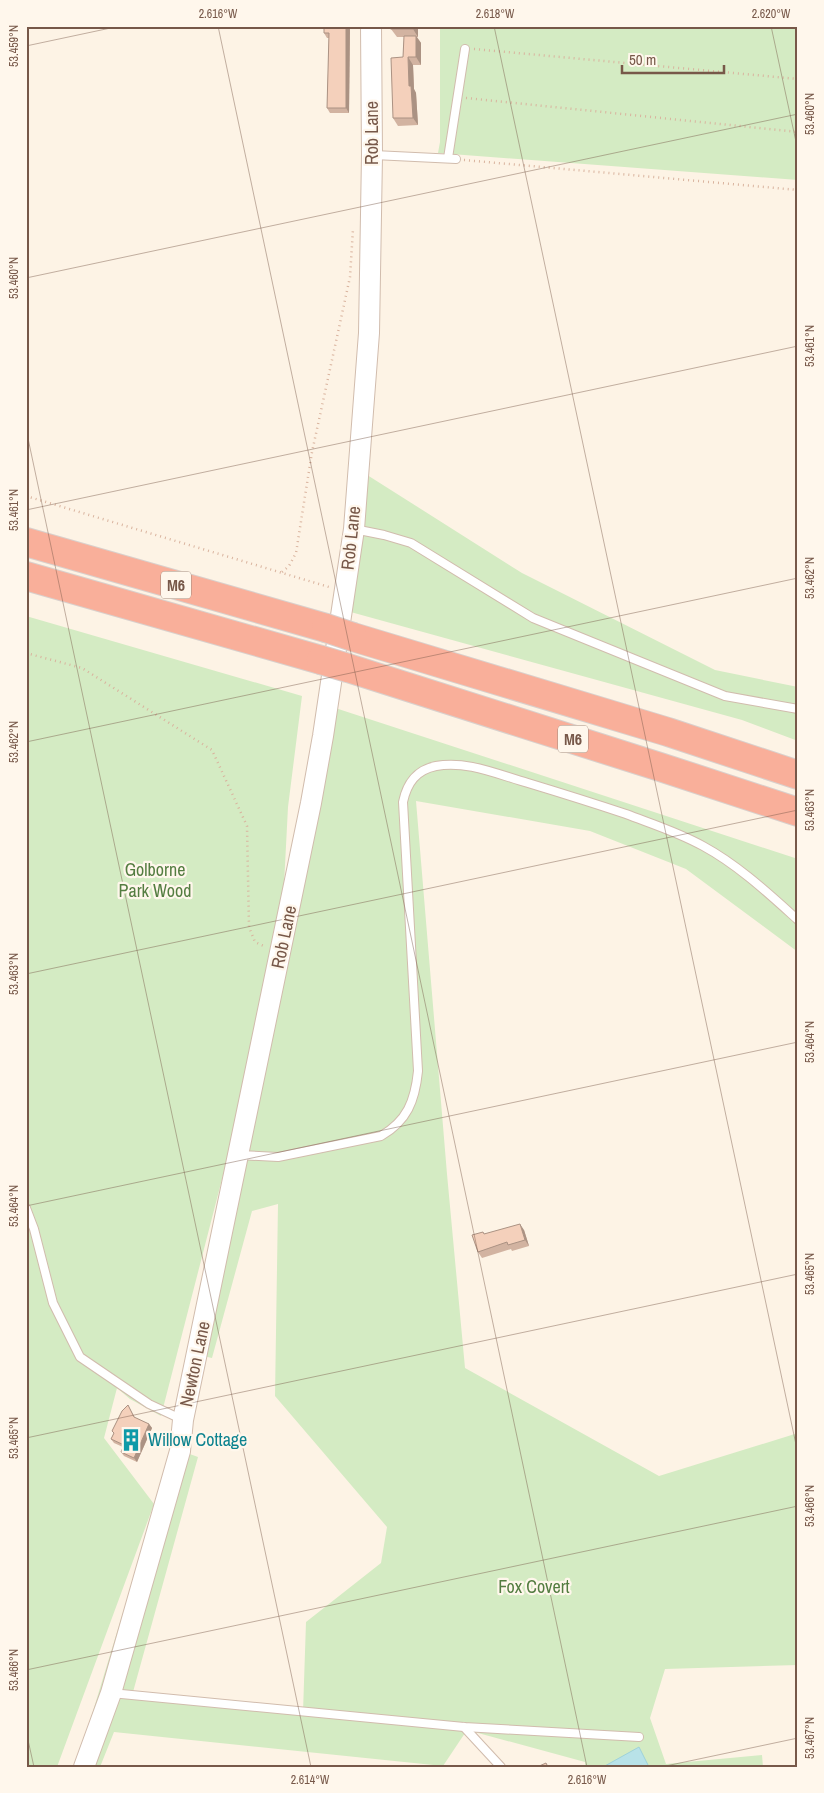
<svg xmlns="http://www.w3.org/2000/svg" width="824" height="1793" font-family="'Archivo Narrow',sans-serif">
  <style>
    .green { fill: #d4ebc3 }
    .water { fill: #b8e2e8; stroke: #9ed2da }
    .lines { fill: none; stroke-linecap: round; stroke-linejoin: round }
    .service-casing { stroke: #d1bcad; stroke-width: 10 }
    .tertiary-casing { stroke: #d1bcad; stroke-width: 22 }
    .motorway-casing { stroke: #d9d0cc; stroke-width: 30 }
    .path { stroke: #d9b39e; stroke-width: 2.5; stroke-dasharray: 1 4; stroke-linecap: butt }
    .service { stroke: #fff; stroke-width: 8 }
    .tertiary { stroke: #fff; stroke-width: 20 }
    .motorway { stroke: #f9af9a; stroke-width: 28 }
    .motorway-bridge-casing { stroke: #d9d0cc; stroke-width: 30; stroke-linecap: butt }
    .motorway-bridge { stroke: #f9af9a; stroke-width: 28 }
    .wall { fill: #d2b3a1 }
    .shaded-wall { fill: #ab9283 }
    .building { fill: #f4d0bb; stroke: #ab9283 }
    .ticks { fill: none; stroke: #775849; stroke-width: 1; stroke-opacity: 0.45 }
    .labels { text-anchor: middle; stroke-width: 4.5; stroke-linejoin: round; paint-order: stroke }
    .shield { fill: #fff7ec; stroke: #a0887a; stroke-width: 1 }
    .shield-label { font-size: 16px; font-weight: bold; fill: #775849 }
    .street-label { font-size: 18px; fill: #775849; stroke: #fff7ec }
    .park-label { font-size: 18px; fill: #547d41; stroke: #fff7ec }
    .culture-label { font-size: 18px; fill: #0d838f; stroke: #fff7ec; text-anchor: start }
    .neatline { fill: none; stroke: #775849; stroke-width: 2 }
    .ticks-label { font-size: 12px; text-anchor: middle; fill: #775849 }
  </style>
  <rect width="100%" height="100%" fill="#fdf3e5"/>
  <g class="green">
    <path d="M440,26h358v154l-360,-27 2,-11z"/>
    <path d="M364,473l158,100 193,97 83,17v54l-56,-21 -395,-109z"/>
    <path d="M26,616l276,80 -14,111 -7,136 42,-239 475,155v93l-112,-83 -96,-38 -174,-30 31,373 18,194 194,108 139,-43v232l-133,4 -15,49 16,46 96,-9 1,12h-178v-5l-118,-32 -24,36 -329,-34 -14,35h-24l97,-319 25,9 -65,235 170,20 3,-90 75,-59 6,-36 -112,-131 3,-192 -26,7 -40,147 -13,-3 75,-378 -113,439 -31,-17 -13,-11 -13,50 50,66 -97,263h-31z"/>
  </g>
  <path class="water" d="M639,1747l10,20h-46z"/>
  <g class="lines">
    <defs>
      <g id="service">
        <path d="M374,155l82,4"/>
        <path d="M448,158l17,-109"/>
        <path d="M354,529l30,6 27,8 122,75 192,78 73,13"/>
        <path d="M239,1155l39,2 103,-21c26,-15 34,-35 37,-65l-15,-269c4,-19 13,-32 33,-36 31,-6 63,9 92,17 33,10 65,20 98,31 26,10 52,18 77,32 35,19 65,47 95,74"/>
        <path d="M26,1208l8,21 19,74 27,54 69,47 32,15"/>
        <path d="M111,1693l353,34 175,10"/>
        <path d="M464,1727l37,40"/>
      </g>
      <path id="tertiary" d="M84,1767l27,-74 69,-242 3,-31 128,-617 12,-67 31,-207 15,-196 3,-178 -1,-129"/>
      <g id="motorway">
        <path d="M26,542l300,86"/>
        <path d="M26,576l295,84"/>
        <path d="M353,637l315,95 130,43"/>
        <path d="M348,668l312,99 138,45"/>
      </g>
    </defs>
    <use href="#service" class="service-casing"/>
    <use href="#tertiary" class="tertiary-casing"/>
    <use href="#motorway" class="motorway-casing"/>
    <g class="path">
      <path d="M474,49l324,30"/>
      <path d="M466,98l332,34"/>
      <path d="M464,160l334,30"/>
      <path d="M26,496l303,91"/>
      <path d="M282,572l7,-6 7,-13 16,-101 38,-175 3,-48"/>
      <path d="M26,653l56,15 130,82 35,76 2,101 6,15 11,5"/>
    </g>
    <use href="#service" class="service"/>
    <use href="#tertiary" class="tertiary"/>
    <use href="#motorway" class="motorway"/>
    <defs>
      <g id="motorway-bridge">
        <path d="M326,628l27,9"/>
        <path d="M321,660l27,8"/>
      </g>
    </defs>
    <use href="#motorway-bridge" class="motorway-bridge-casing"/>
    <use href="#motorway-bridge" class="motorway-bridge"/>
  </g>
  <g class="wall">
    <path d="M324,26h26l-1,87h-19l-3,-5 2,-70h-2l-3,-5z"/>
    <path d="M391,26h27v11h-1l4,6v22h-8l1,24 2,4 2,32 -20,1 -5,-8 10,-61 1,-20h-7l-6,-8z"/>
    <path d="M524,1230l5,16 -17,5 -1,-2 -29,9 -4,-6 7,-18z"/>
    <path d="M128,1405l7,13 14,6 3,4 -15,34 -13,-6 -3,-4 2,-5 -9,-4 -3,-4 3,-6 -2,-2z"/>
  </g>
  <g class="shaded-wall">
    <path d="M346,26h4l-1,87 -3,-5z"/>
    <path d="M413,26h5v11l-5,-8z"/>
    <path d="M416,36l5,7v22l-5,-8z"/>
    <path d="M408,57l5,8 1,24 2,4 2,32 -5,-7 -4,-32z"/>
    <path d="M520,1224l4,6 5,16 -4,-6z"/>
    <path d="M149,1424l3,4 -15,34 -3,-4z"/>
  </g>
  <g class="building">
    <path d="M324,26h22v82h-19l2,-75h-5z"/>
    <rect x="391" y="26" width="22" height="3"/>
    <path d="M404,36h12v21h-8l1,29h2l2,32h-20l-2,-60 12,-1z"/>
    <path d="M520,1224l5,16 -17,5 -1,-3 -29,10 -6,-17 11,-3 1,2z"/>
    <path d="M128,1405l6,12 15,7 -15,34 -13,-6 3,-7 -13,-6 3,-6 -2,-2 10,-20z"/>
    <path d="M546,1763l2,4h-11z"/>
  </g>
  <path class="ticks" d="M218,26l369,1741M494,26l304,1428M771,26l27,125M26,46l94,-20M26,278l772,-164M26,429l285,1338M26,510l772,-164M26,742l772,-164M26,974l772,-164M26,1206l772,-164M26,1438l772,-164M26,1670l772,-164M26,1731l8,36M661,1767l137,-29"/>
  <defs>
    <symbol id="building-bare" viewBox="-9 -9 18 18"><path d="M-4-6H4V6H1V3H-1V6H-4ZM-2.5-4.3h1.7v1.8h-1.7ZM.8-4.3h1.7v1.8H.8ZM-2.5-1h1.7V.8h-1.7ZM.8-1h1.7V.8H.8Z" fill="#0f9aa8" stroke="#fff7ec" stroke-width="2.5" paint-order="stroke"/></symbol>
  </defs>
  <g fill-rule="evenodd">
    <use href="#building-bare" x="115" y="1424" width="32" height="32"/>
  </g>
  <g class="labels">
    <g class="shield">
      <rect x="161" y="571.5" width="30" height="27" rx="4"/>
      <rect x="558" y="725.5" width="30" height="27" rx="4"/>
    </g>
    <g class="shield-label">
      <text x="176" y="591">M6</text>
      <text x="573" y="745">M6</text>
    </g>
    <g class="street-label">
      <text transform="translate(372 133) rotate(-90)" y="6">Rob Lane</text>
      <text transform="translate(351 538) rotate(-84)" y="6">Rob Lane</text>
      <text transform="translate(284 937) rotate(-78)" y="6">Rob Lane</text>
      <text transform="translate(195 1364) rotate(-78)" y="6">Newton Lane</text>
    </g>
    <g class="park-label">
      <text x="155" y="876">Golborne<tspan x="155" dy="21">Park Wood</tspan></text>
      <text x="534" y="1593">Fox Covert</text>
    </g>
    <g class="culture-label">
      <text x="148" y="1446">Willow Cottage</text>
    </g>
  </g>
  <rect width="824" height="1793" fill="none" stroke="#fff7ec" stroke-width="55"/>
  <path d="M622 65v8h102v-8" fill="none" stroke="#775849" stroke-width="2.5"/>
  <text x="629" y="65" font-size="15" fill="#775849" stroke="#fff7ec" stroke-width="4" paint-order="stroke">50 m</text>
  <rect x="28" y="28" width="768" height="1738" class="neatline"/>
  <g class="ticks-label">
    <text x="218" y="18">2.616°W</text>
    <text x="495" y="18">2.618°W</text>
    <text x="771" y="18">2.620°W</text>
    <text transform="translate(14 46) rotate(-90)" y="4">53.459°N</text>
    <text transform="translate(810 114) rotate(-90)" y="4">53.460°N</text>
    <text transform="translate(14 278) rotate(-90)" y="4">53.460°N</text>
    <text transform="translate(810 346) rotate(-90)" y="4">53.461°N</text>
    <text transform="translate(14 510) rotate(-90)" y="4">53.461°N</text>
    <text transform="translate(810 578) rotate(-90)" y="4">53.462°N</text>
    <text transform="translate(14 742) rotate(-90)" y="4">53.462°N</text>
    <text transform="translate(810 810) rotate(-90)" y="4">53.463°N</text>
    <text transform="translate(14 974) rotate(-90)" y="4">53.463°N</text>
    <text transform="translate(810 1042) rotate(-90)" y="4">53.464°N</text>
    <text transform="translate(14 1206) rotate(-90)" y="4">53.464°N</text>
    <text transform="translate(810 1274) rotate(-90)" y="4">53.465°N</text>
    <text transform="translate(14 1438) rotate(-90)" y="4">53.465°N</text>
    <text transform="translate(810 1506) rotate(-90)" y="4">53.466°N</text>
    <text transform="translate(14 1670) rotate(-90)" y="4">53.466°N</text>
    <text transform="translate(810 1738) rotate(-90)" y="4">53.467°N</text>
    <text x="310" y="1784">2.614°W</text>
    <text x="587" y="1784">2.616°W</text>
  </g>
</svg>
